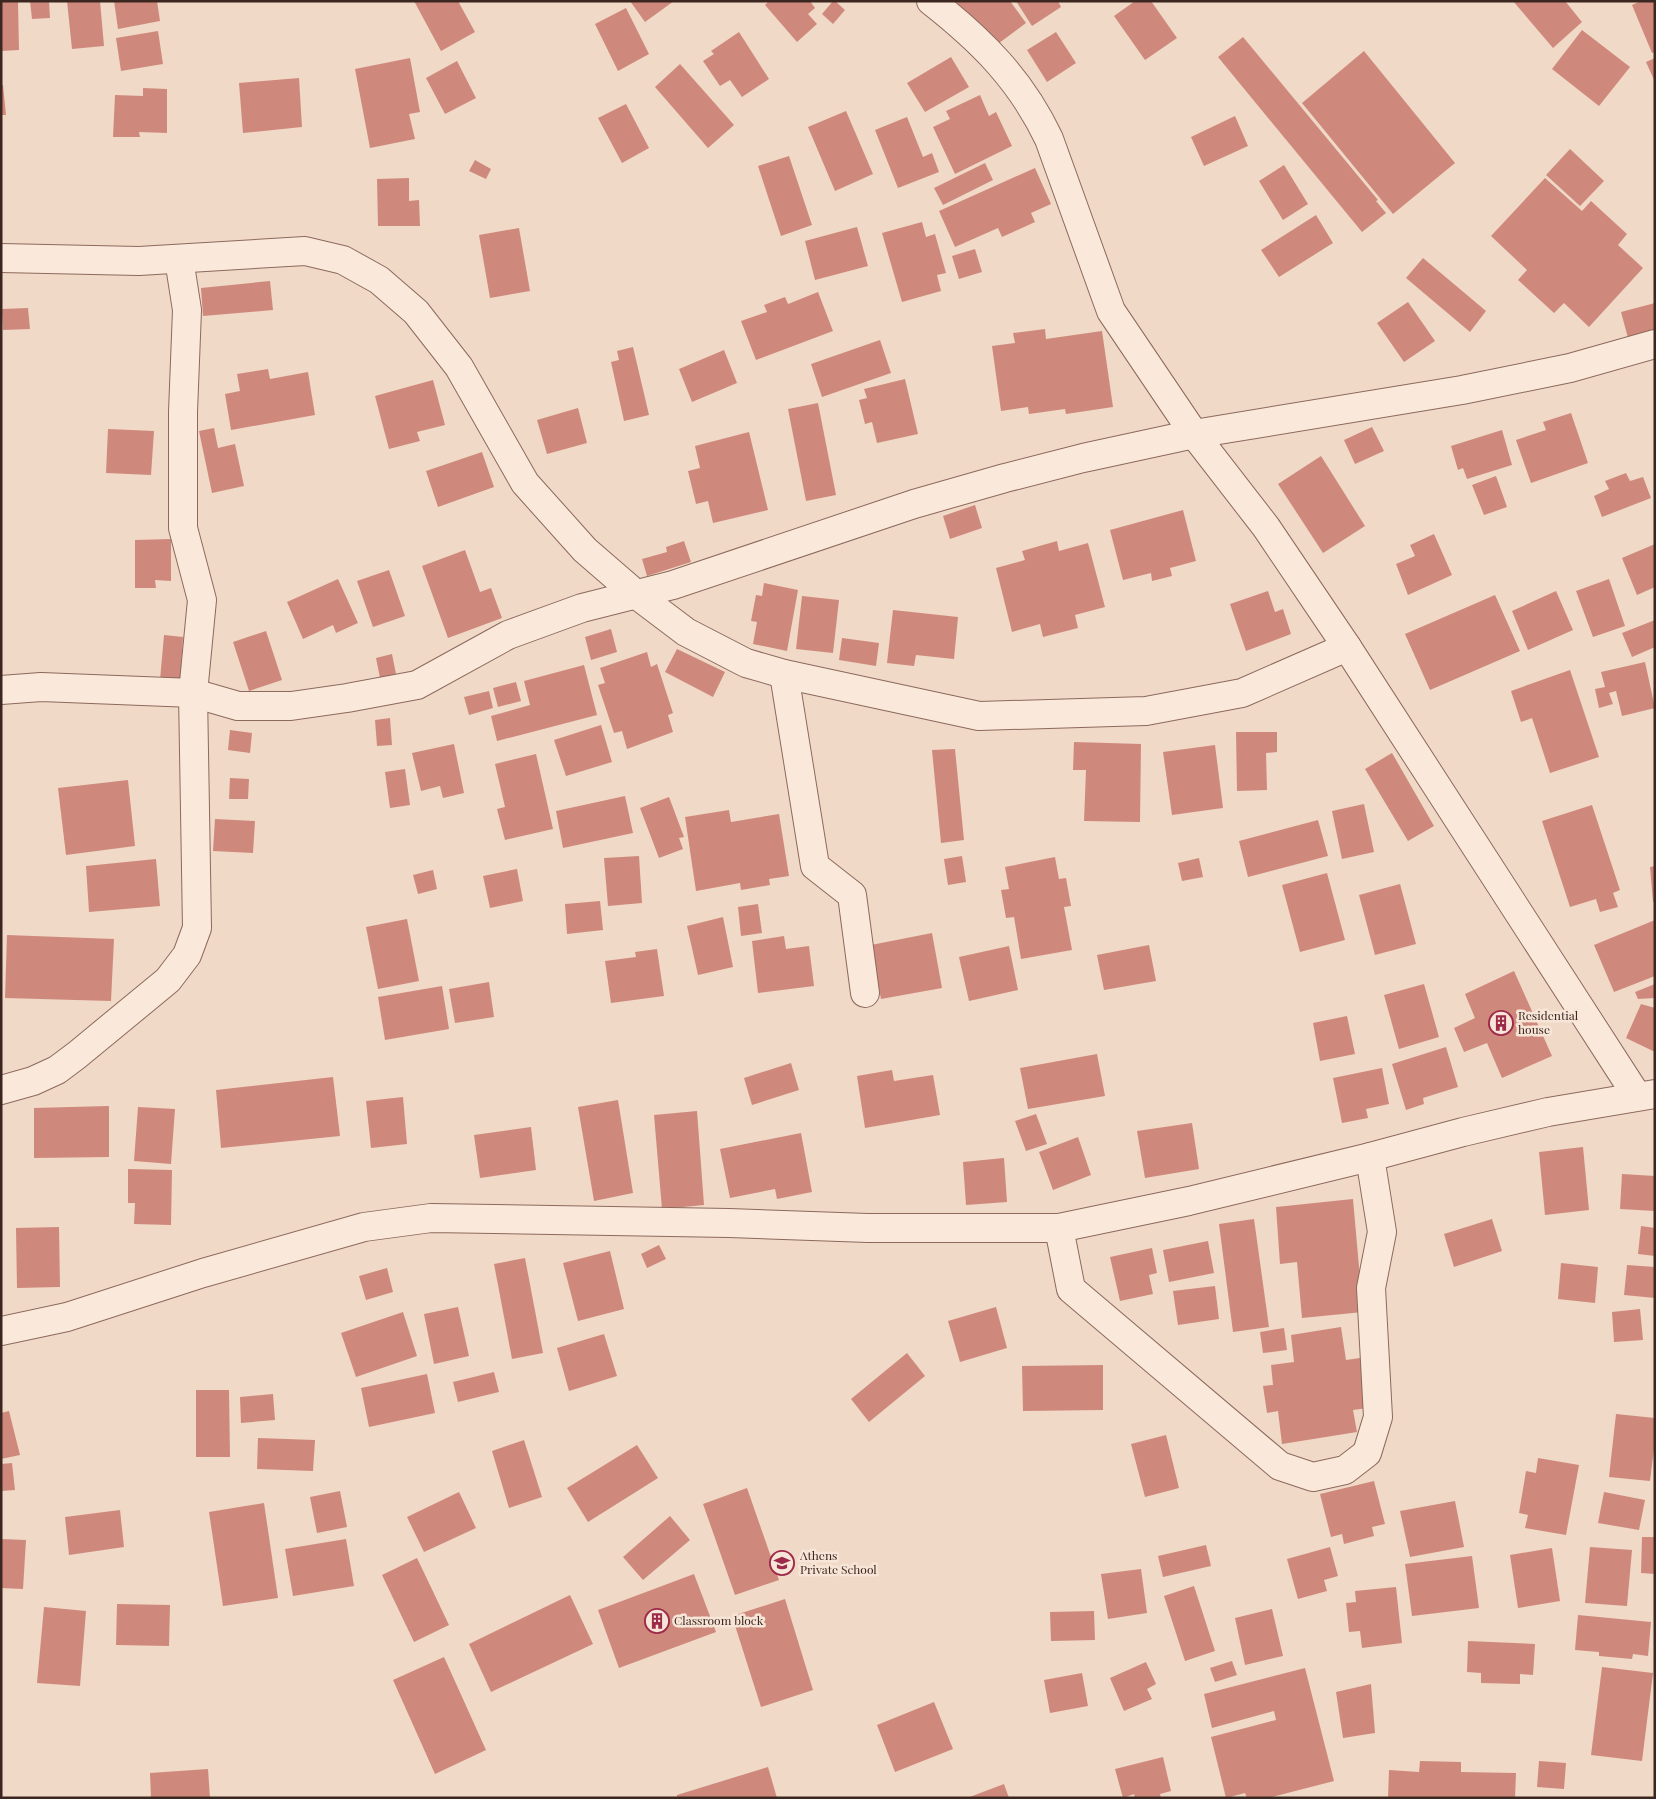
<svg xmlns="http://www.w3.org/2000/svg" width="1656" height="1799" font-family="'Playfair Display',serif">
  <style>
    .building { fill: #cf897c }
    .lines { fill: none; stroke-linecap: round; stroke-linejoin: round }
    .minor-casing { stroke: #8c695c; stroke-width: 30 }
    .minor { stroke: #fae9db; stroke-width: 28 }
    .labels { text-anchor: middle; stroke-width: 5; stroke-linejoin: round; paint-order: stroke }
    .poi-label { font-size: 12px; fill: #3c2620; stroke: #f7e5d7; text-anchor: start }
  </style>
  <rect width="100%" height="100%" fill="#f0d9c7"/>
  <g class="building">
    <path d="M30,1h19l1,17 -18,1z"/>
    <path d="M67,1h33l4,45 -32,3z"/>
    <path d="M114,1h43l3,20 -42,8z"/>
    <path d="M414,1h44l17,31 -34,19z"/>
    <path d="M630,1h44l-29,21z"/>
    <path d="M769,1h41l5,7 -7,6 9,10 -20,18 -32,-37z"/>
    <path d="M833,1h2l10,9 -12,14 -11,-10z"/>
    <path d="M956,1h54l16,22 -35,26z"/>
    <path d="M1016,1h42l3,6 -29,19z"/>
    <path d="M1135,1h16l26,37 -32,22 -31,-44z"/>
    <path d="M1513,1h52l17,21 -29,26z"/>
    <path d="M1641,1h14v51l-3,1 -20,-48z"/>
    <path d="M1,2h17l1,48 -18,1z"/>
    <path d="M626,8l23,46 -31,17 -23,-47z"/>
    <path d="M1582,30l48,37 -31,39 -47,-37z"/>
    <path d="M158,31l5,33 -42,7 -5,-33z"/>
    <path d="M739,32l30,47 -27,18 -12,-17 -10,6 -17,-25 11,-7 -3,-3z"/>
    <path d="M1056,32l20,31 -29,19 -20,-32z"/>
    <path d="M1243,37l135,163 -2,1 10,12 -24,19 -144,-175z"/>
    <path d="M1364,51l91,112 -62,51 -91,-111z"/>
    <path d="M951,57l18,30 -44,25 -18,-29z"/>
    <path d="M410,58l10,54 -11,2 6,25 -45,9 -15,-79z"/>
    <path d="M1655,58v24l-9,-20z"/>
    <path d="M457,61l19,37 -31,16 -19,-36z"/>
    <path d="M680,64l54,61 -26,23 -53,-61z"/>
    <path d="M299,78l3,49 -59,6 -4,-50z"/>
    <path d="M1,85h2l3,30h-5z"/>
    <path d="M143,88l24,1v44l-28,-1 1,5h-27l2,-42 28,1z"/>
    <path d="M980,95l9,21 7,-4 16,34 -57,28 -22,-47 17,-8 -4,-8z"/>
    <path d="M626,104l23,44 -27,15 -24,-45z"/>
    <path d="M846,111l27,63 -38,17 -27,-64z"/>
    <path d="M1235,116l13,30 -44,20 -13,-29z"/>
    <path d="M907,117l16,40 9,-4 7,19 -41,16 -23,-58z"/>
    <path d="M1570,149l34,32 -24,25 -34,-31z"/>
    <path d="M789,156l23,69 -31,11 -23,-70z"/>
    <path d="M475,160l16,9 -5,10 -17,-8z"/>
    <path d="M985,163l8,17 -50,25 -9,-17z"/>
    <path d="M1284,165l24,39 -25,16 -24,-39z"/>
    <path d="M1035,168l16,36 -20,9 4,9 -33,15 -4,-9 -43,19 -16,-36z"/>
    <path d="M409,178v23l10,-1 1,26h-42l-1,-47z"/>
    <path d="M1545,178l37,33 9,-10 36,33 -9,11 25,23 -54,59 -25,-24 -10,10 -36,-33 9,-10 -36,-34z"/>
    <path d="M1316,215l17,28 -54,34 -18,-27z"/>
    <path d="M922,222l4,15 9,-3 11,39 -9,2 4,16 -39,11 -20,-69z"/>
    <path d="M857,227l11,39 -53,14 -10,-39z"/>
    <path d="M519,228l11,63 -40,7 -11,-63z"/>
    <path d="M975,249l7,23 -23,7 -7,-23z"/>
    <path d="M1423,258l63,53 -16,21 -64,-54z"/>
    <path d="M270,281l3,29 -70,6 -2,-28z"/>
    <path d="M818,292l15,39 -77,29 -15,-39 26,-9 -3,-7 21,-8 3,7z"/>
    <path d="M1408,302l27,39 -31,21 -27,-39z"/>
    <path d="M1655,303v27l-27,8 -7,-26z"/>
    <path d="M28,308l2,21 -27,1 -1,-21z"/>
    <path d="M1045,329l1,10 56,-8 11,76 -47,7 -1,-5 -36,5 -1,-7 -27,4 -9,-65 23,-3 -2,-10z"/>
    <path d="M880,340l11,33 -69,24 -11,-33z"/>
    <path d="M633,347l16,68 -25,6 -13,-59 8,-2 -2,-9z"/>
    <path d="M724,350l13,33 -45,19 -13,-33z"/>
    <path d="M268,369l2,10 38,-7 7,43 -84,15 -6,-36 15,-3 -3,-17z"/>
    <path d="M905,379l13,55 -41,9 -5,-21 -7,2 -6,-24 8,-2 -3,-9z"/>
    <path d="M433,380l12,45 -28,7 3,9 -31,8 -14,-53z"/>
    <path d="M818,403l18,92 -30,6 -18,-92z"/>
    <path d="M578,408l9,35 -40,11 -10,-34z"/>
    <path d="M1571,413l17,50 -57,20 -15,-43 30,-10 -3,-8z"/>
    <path d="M1372,427l12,24 -29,13 -11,-24z"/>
    <path d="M214,428l4,20 17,-4 9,42 -32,7 -13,-62z"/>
    <path d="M108,429l46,2 -3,44 -45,-2z"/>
    <path d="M1502,430l10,35 -45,14 -4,-11 -5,2 -7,-24z"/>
    <path d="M749,432l19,78 -55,13 -5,-22 -12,3 -8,-33 12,-3 -5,-22z"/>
    <path d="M482,452l12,35 -56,20 -12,-36z"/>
    <path d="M1321,456l44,70 -42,27 -45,-69z"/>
    <path d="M1626,473l4,8 13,-4 8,21 -49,19 -8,-21 15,-7 -4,-8z"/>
    <path d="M1496,476l11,31 -23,8 -12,-30z"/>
    <path d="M975,505l7,23 -32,11 -7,-23z"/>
    <path d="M1183,510l13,51 -26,7 2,8 -20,5 -1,-8 -28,7 -13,-50z"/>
    <path d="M1434,534l18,41 -44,20 -12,-31 19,-8 -5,-11z"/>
    <path d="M171,539v42l-16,-1 1,8h-21v-48z"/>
    <path d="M684,541l7,21 -44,14 -5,-17 25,-7 -1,-5z"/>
    <path d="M1057,541l2,10 29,-8 17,64 -30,8 3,13 -35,9 -3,-13 -28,8 -16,-64 29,-8 -3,-9z"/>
    <path d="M1655,544v43l-18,8 -15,-37z"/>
    <path d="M465,550l15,42 11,-4 11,30 -54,20 -26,-72z"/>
    <path d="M389,570l16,46 -32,11 -16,-46z"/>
    <path d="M338,579l20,44 -22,10 -3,-8 -30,14 -16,-37z"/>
    <path d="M1609,579l16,47 -32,11 -17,-46z"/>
    <path d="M764,583l34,7 -11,61 -34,-7 4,-22 -6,-1 5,-26 6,1z"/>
    <path d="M1268,591l7,21 8,-3 8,25 -45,17 -16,-47z"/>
    <path d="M1556,591l17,39 -45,20 -16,-39z"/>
    <path d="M1495,595l25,56 -90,39 -25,-56z"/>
    <path d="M802,596l37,4 -6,53 -37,-4z"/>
    <path d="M893,610l65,7 -4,42 -38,-4 -2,11 -27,-3z"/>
    <path d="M1655,620v27l-23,10 -10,-24z"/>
    <path d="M611,629l6,23 -26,8 -6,-23z"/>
    <path d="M266,631l16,49 -33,11 -16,-49z"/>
    <path d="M164,635l19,2 -3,45 -20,-2z"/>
    <path d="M842,638l37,5 -3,23 -37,-6z"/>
    <path d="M677,649l48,23 -12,25 -48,-25z"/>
    <path d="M647,652l4,15 6,-3 16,49 -5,2 5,17 -46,17 -5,-18 -8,2 -16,-48 7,-2 -5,-15z"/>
    <path d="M392,654l4,20 -16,4 -4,-20z"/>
    <path d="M1645,662l10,46 -33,8 -6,-25 -7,2 4,11 -14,4 -4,-19 10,-2 -4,-15z"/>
    <path d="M584,665l13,50 -100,26 -6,-25 39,-11 -6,-24z"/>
    <path d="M1570,670l29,87 -49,16 -18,-55 -11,4 -10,-31z"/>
    <path d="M516,682l5,19 -23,6 -5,-19z"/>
    <path d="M489,691l4,17 -24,7 -5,-18z"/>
    <path d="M390,718l2,27 -15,1 -2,-26z"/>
    <path d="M601,725l11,37 -46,14 -12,-36z"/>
    <path d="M230,730l22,3 -2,20 -22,-3z"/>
    <path d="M1236,732h41v20l-11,1 1,37 -30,1z"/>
    <path d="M1074,742l67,2 -1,78 -56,-1 2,-51h-13z"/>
    <path d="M454,744l10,49 -21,5 -3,-12 -19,5 -9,-38z"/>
    <path d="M1215,745l8,63 -51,7 -9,-63z"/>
    <path d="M955,749l9,91 -23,3 -9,-93z"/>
    <path d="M1392,753l42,73 -26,15 -43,-72z"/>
    <path d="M536,754l17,75 -48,11 -8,-31 8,-2 -10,-43z"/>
    <path d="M405,769l5,36 -20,3 -5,-36z"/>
    <path d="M230,778l19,1 -1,20h-19z"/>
    <path d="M128,780l7,66 -69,9 -8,-67z"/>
    <path d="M625,796l8,37 -70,15 -7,-37z"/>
    <path d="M669,797l15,40 -5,1 4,11 -24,9 -19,-50z"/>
    <path d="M1364,804l10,48 -32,7 -10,-48z"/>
    <path d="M1592,805l28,85 -7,3 5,14 -18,5 -4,-13 -26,8 -28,-86z"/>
    <path d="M729,810l2,12 48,-8 10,62 -20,3 1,6 -29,5 -1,-7 -44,8 -11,-74z"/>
    <path d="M215,819l40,2 -2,32 -40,-2z"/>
    <path d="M1318,820l10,36 -80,21 -9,-36z"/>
    <path d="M639,856l3,47 -34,3 -4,-48z"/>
    <path d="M962,856l4,26 -18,3 -4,-26z"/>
    <path d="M1055,857l4,22 7,-1 5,28 -7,1 8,43 -51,9 -7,-42 -8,1 -5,-28 8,-1 -4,-22z"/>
    <path d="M1199,858l4,19 -21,4 -4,-18z"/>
    <path d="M156,859l4,47 -71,6 -3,-46z"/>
    <path d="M1655,866v36h-2l-3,-35z"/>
    <path d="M517,869l6,32 -33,7 -7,-32z"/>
    <path d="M433,870l4,19 -19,5 -5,-19z"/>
    <path d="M1327,873l18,67 -45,12 -18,-67z"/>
    <path d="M1400,884l16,60 -41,11 -16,-60z"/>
    <path d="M600,901l3,29 -36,4 -2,-30z"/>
    <path d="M758,904l4,29 -21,3 -3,-29z"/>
    <path d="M723,917l10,50 -35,8 -11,-49z"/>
    <path d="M407,919l12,62 -41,8 -12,-62z"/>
    <path d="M1655,920v56l-41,16 -20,-47z"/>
    <path d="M932,933l10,55 -61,11 -10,-54z"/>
    <path d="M7,935l107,4 -3,62 -106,-3z"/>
    <path d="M784,936l2,13 23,-3 5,40 -56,7 -6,-52z"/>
    <path d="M1149,945l7,36 -52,9 -7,-35z"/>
    <path d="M1009,946l9,44 -49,11 -10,-44z"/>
    <path d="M657,949l7,47 -53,7 -6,-42 31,-4 -1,-5z"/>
    <path d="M1514,971l38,85 -50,22 -15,-35 -23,9 -10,-24 21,-10 -10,-24z"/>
    <path d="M489,982l5,35 -39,6 -6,-34z"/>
    <path d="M1424,984l15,53 -40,12 -15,-54z"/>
    <path d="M1655,984v14l-17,1 -3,-7z"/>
    <path d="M442,986l7,43 -64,11 -7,-43z"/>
    <path d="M1641,1004l14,4v44l-29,-14z"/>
    <path d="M1347,1016l8,38 -35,7 -7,-38z"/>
    <path d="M1446,1047l12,40 -35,11 1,6 -18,6 -14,-46z"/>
    <path d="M1097,1054l8,42 -77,13 -8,-41z"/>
    <path d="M791,1063l8,27 -47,15 -8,-27z"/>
    <path d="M1382,1068l7,36 -23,5 2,9 -26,5 -9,-45z"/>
    <path d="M892,1070l2,11 39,-6 7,40 -75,13 -8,-52z"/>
    <path d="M333,1077l7,59 -119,12 -5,-58z"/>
    <path d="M403,1097l4,47 -36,4 -5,-47z"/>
    <path d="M618,1100l15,93 -39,8 -16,-94z"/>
    <path d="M109,1106v51l-75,1v-50z"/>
    <path d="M138,1107l37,2 -4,55 -37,-3z"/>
    <path d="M697,1111l7,94 -42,4 -8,-94z"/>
    <path d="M1036,1114l11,30 -21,7 -11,-30z"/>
    <path d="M1192,1123l7,46 -54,9 -8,-47z"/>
    <path d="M531,1127l5,43 -56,8 -6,-43z"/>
    <path d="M801,1133l11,59 -35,7 -2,-10 -45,9 -10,-49z"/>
    <path d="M1078,1137l13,38 -38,15 -14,-38z"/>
    <path d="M1583,1147l6,63 -44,5 -6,-63z"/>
    <path d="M1004,1158l3,44 -41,3 -3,-43z"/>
    <path d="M128,1169l44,1 -1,55 -37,-1 1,-21h-7z"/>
    <path d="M1622,1174l33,2v35l-35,-2z"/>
    <path d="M1353,1199l10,113 -61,6 -5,-56 -17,2 -4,-57z"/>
    <path d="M1254,1219l15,108 -36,5 -14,-108z"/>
    <path d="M1492,1219l10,32 -48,16 -10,-33z"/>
    <path d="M1641,1226l14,2v28l-17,-2z"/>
    <path d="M59,1227l1,60 -43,1 -1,-60z"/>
    <path d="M1208,1241l6,32 -45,9 -6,-32z"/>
    <path d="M659,1245l7,14 -19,9 -6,-14z"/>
    <path d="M1152,1248l5,25 -8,2 4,19 -33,7 -10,-44z"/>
    <path d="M610,1251l14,58 -46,12 -15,-58z"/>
    <path d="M525,1258l18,95 -31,6 -18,-95z"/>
    <path d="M1561,1263l37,4 -3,36 -37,-4z"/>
    <path d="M1627,1265l28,2v31l-31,-3z"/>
    <path d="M387,1268l6,24 -27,8 -7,-24z"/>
    <path d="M1215,1286l4,33 -41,6 -5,-34z"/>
    <path d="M458,1307l11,49 -35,8 -10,-50z"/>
    <path d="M996,1307l11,41 -47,14 -12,-41z"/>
    <path d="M1640,1309l3,31 -29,2 -2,-30z"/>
    <path d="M403,1312l14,44 -61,21 -15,-44z"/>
    <path d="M1341,1327l5,33 14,-2 8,50 -15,2 4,22 -75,12 -4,-33 -11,2 -4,-27 10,-1 -2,-20 23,-3 -3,-27z"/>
    <path d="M1284,1328l3,22 -24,3 -3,-21z"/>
    <path d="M604,1334l13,42 -48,15 -12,-43z"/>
    <path d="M907,1353l18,23 -56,46 -18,-23z"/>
    <path d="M1103,1365v45l-80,1 -1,-45z"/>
    <path d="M494,1372l5,20 -41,10 -5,-20z"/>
    <path d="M427,1374l8,39 -66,14 -8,-39z"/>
    <path d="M196,1390h33l1,67h-34z"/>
    <path d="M273,1394l2,26 -34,3 -1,-26z"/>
    <path d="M9,1411l11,44 -19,4v-46z"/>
    <path d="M1616,1414l39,4v22l-5,41 -41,-4z"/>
    <path d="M1166,1435l13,53 -34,9 -14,-53z"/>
    <path d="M258,1438l57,2 -2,31 -56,-2z"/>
    <path d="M524,1440l18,57 -33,11 -17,-57z"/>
    <path d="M637,1445l21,33 -70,44 -21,-34z"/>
    <path d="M1538,1458l41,7 -13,70 -41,-7 3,-13 -9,-2 7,-42 10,2z"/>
    <path d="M12,1463l3,27 -14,1v-27z"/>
    <path d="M1374,1481l11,43 -13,3 2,9 -30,8 -2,-10 -11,3 -11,-43z"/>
    <path d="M747,1488l32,92 -44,15 -32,-91z"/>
    <path d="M340,1491l7,36 -30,6 -7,-36z"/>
    <path d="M459,1492l17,36 -52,24 -17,-35z"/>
    <path d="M1604,1492l41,8 -6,30 -41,-7z"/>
    <path d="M1455,1501l9,46 -54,10 -10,-46z"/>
    <path d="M264,1503l14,95 -55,8 -14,-94z"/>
    <path d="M120,1510l4,37 -55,8 -4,-38z"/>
    <path d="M670,1516l20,24 -47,40 -20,-23z"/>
    <path d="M1642,1537h13v37l-14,-1z"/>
    <path d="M1,1539l25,1 -3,49 -22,-1z"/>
    <path d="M346,1539l8,47 -61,10 -8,-47z"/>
    <path d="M1206,1545l5,21 -48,11 -5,-21z"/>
    <path d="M1330,1547l8,29 -14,4 3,11 -29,8 -11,-40z"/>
    <path d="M1590,1547l42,3 -5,56 -42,-3z"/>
    <path d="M1552,1548l8,53 -42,7 -8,-53z"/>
    <path d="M1472,1556l7,52 -67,8 -7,-52z"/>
    <path d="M417,1558l32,67 -35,17 -32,-67z"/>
    <path d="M1141,1569l6,44 -39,6 -7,-45z"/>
    <path d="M694,1574l22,58 -97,36 -21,-58z"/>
    <path d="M1194,1586l21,65 -30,10 -21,-65z"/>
    <path d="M1396,1587l6,56 -40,5 -2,-17 -11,1 -3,-29 10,-1 -1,-11z"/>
    <path d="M570,1595l23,49 -102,48 -22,-48z"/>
    <path d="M785,1599l28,91 -52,17 -29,-91z"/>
    <path d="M117,1604l53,1 -1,41 -53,-1z"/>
    <path d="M44,1607l42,4 -6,75 -43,-3z"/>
    <path d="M1272,1609l11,47 -38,9 -10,-47z"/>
    <path d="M1094,1611l1,29 -44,1 -1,-29z"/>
    <path d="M1578,1615l73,7 -3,34 -15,-2 -1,5 -33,-3v-4l-24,-2z"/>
    <path d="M1468,1641l67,3 -2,31 -13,-1v10l-39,-1v-10l-14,-1z"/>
    <path d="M444,1657l42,93 -51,24 -42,-94z"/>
    <path d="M1232,1661l5,14 -22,7 -5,-14z"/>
    <path d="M1146,1662l10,22 -9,5 5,10 -28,12 -14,-33z"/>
    <path d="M1602,1667l51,6 -11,88 -51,-6z"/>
    <path d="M1305,1668l29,113 -66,17h-21l-2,-5 -19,5 -15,-61 65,-17 -2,-9 -62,17 -8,-34z"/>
    <path d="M1082,1673l6,33 -38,7 -6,-33z"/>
    <path d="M1371,1684l4,49 -32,5 -7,-46z"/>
    <path d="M934,1702l19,47 -58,23 -18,-47z"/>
    <path d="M1163,1757l8,34 -11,3 1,4h-26l-1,-4 -11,4 -8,-29z"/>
    <path d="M1420,1761l41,1v10l55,1 -1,25h-127l1,-28 30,2z"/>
    <path d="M1539,1761l27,2 -2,26 -27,-2z"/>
    <path d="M768,1767l9,31h-100v-3z"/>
    <path d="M208,1769l2,29h-59l-1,-25z"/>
    <path d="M1004,1784l5,14h-42z"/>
  </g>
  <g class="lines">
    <defs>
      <g id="minor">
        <path d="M931,1c51,40 90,79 118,138l62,172 83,123 72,93 81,120 290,449"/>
        <path d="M1,258l138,3 166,-10 38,9 36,20 37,32 43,55 66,116 60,67 52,45 49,37 60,31 38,11 195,42 167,-5 96,-18 105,-46"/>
        <path d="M784,674l31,192 37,29 13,98"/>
        <path d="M1,690l40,-3 152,6 45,13h53l56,-8 70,-13 91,-50 74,-27 91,-23 241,-81 91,-26 78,-20 111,-24 268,-44 108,-22 85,-24"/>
        <path d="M1,1090l32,-9 24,-11 20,-15 91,-75 19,-25 10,-27 -4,-235 9,-93 -19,-72v-116l4,-102 -8,-51"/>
        <path d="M1059,1228l12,61 209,177 33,11 32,-7 22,-17 11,-36 -7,-129 11,-56 -12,-75"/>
        <path d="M1,1331l66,-14 136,-44 161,-46 67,-9 298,5 139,5h191l130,-27 181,-44 93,-25 85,-20 107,-18"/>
      </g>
    </defs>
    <use href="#minor" class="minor-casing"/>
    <use href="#minor" class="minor"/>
  </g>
  <defs>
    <symbol id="building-ring" viewBox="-11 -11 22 22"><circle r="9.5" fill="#f7e5d7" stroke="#9d2a49" stroke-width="1.5"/><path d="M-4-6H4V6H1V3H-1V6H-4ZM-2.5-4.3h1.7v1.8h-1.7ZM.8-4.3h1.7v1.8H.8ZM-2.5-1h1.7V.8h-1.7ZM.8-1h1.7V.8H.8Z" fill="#9d2a49"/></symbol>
    <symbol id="school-ring" viewBox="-11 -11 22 22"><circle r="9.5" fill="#f7e5d7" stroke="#9d2a49" stroke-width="1.5"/><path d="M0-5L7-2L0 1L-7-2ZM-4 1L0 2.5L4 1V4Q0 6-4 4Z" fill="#9d2a49"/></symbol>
  </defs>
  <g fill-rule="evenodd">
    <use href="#building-ring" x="1487" y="1009" width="28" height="28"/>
    <use href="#school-ring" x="768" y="1549" width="28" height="28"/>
    <use href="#building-ring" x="643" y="1607" width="28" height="28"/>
  </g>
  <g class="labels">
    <g class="poi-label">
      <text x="1518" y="1020">Residential<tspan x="1518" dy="14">house</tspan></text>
      <text x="800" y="1560">Athens<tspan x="800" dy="14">Private School</tspan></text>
      <text x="674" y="1625">Classroom block</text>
    </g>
  </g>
  <rect width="1656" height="1799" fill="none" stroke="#3c2620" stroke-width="5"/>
</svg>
